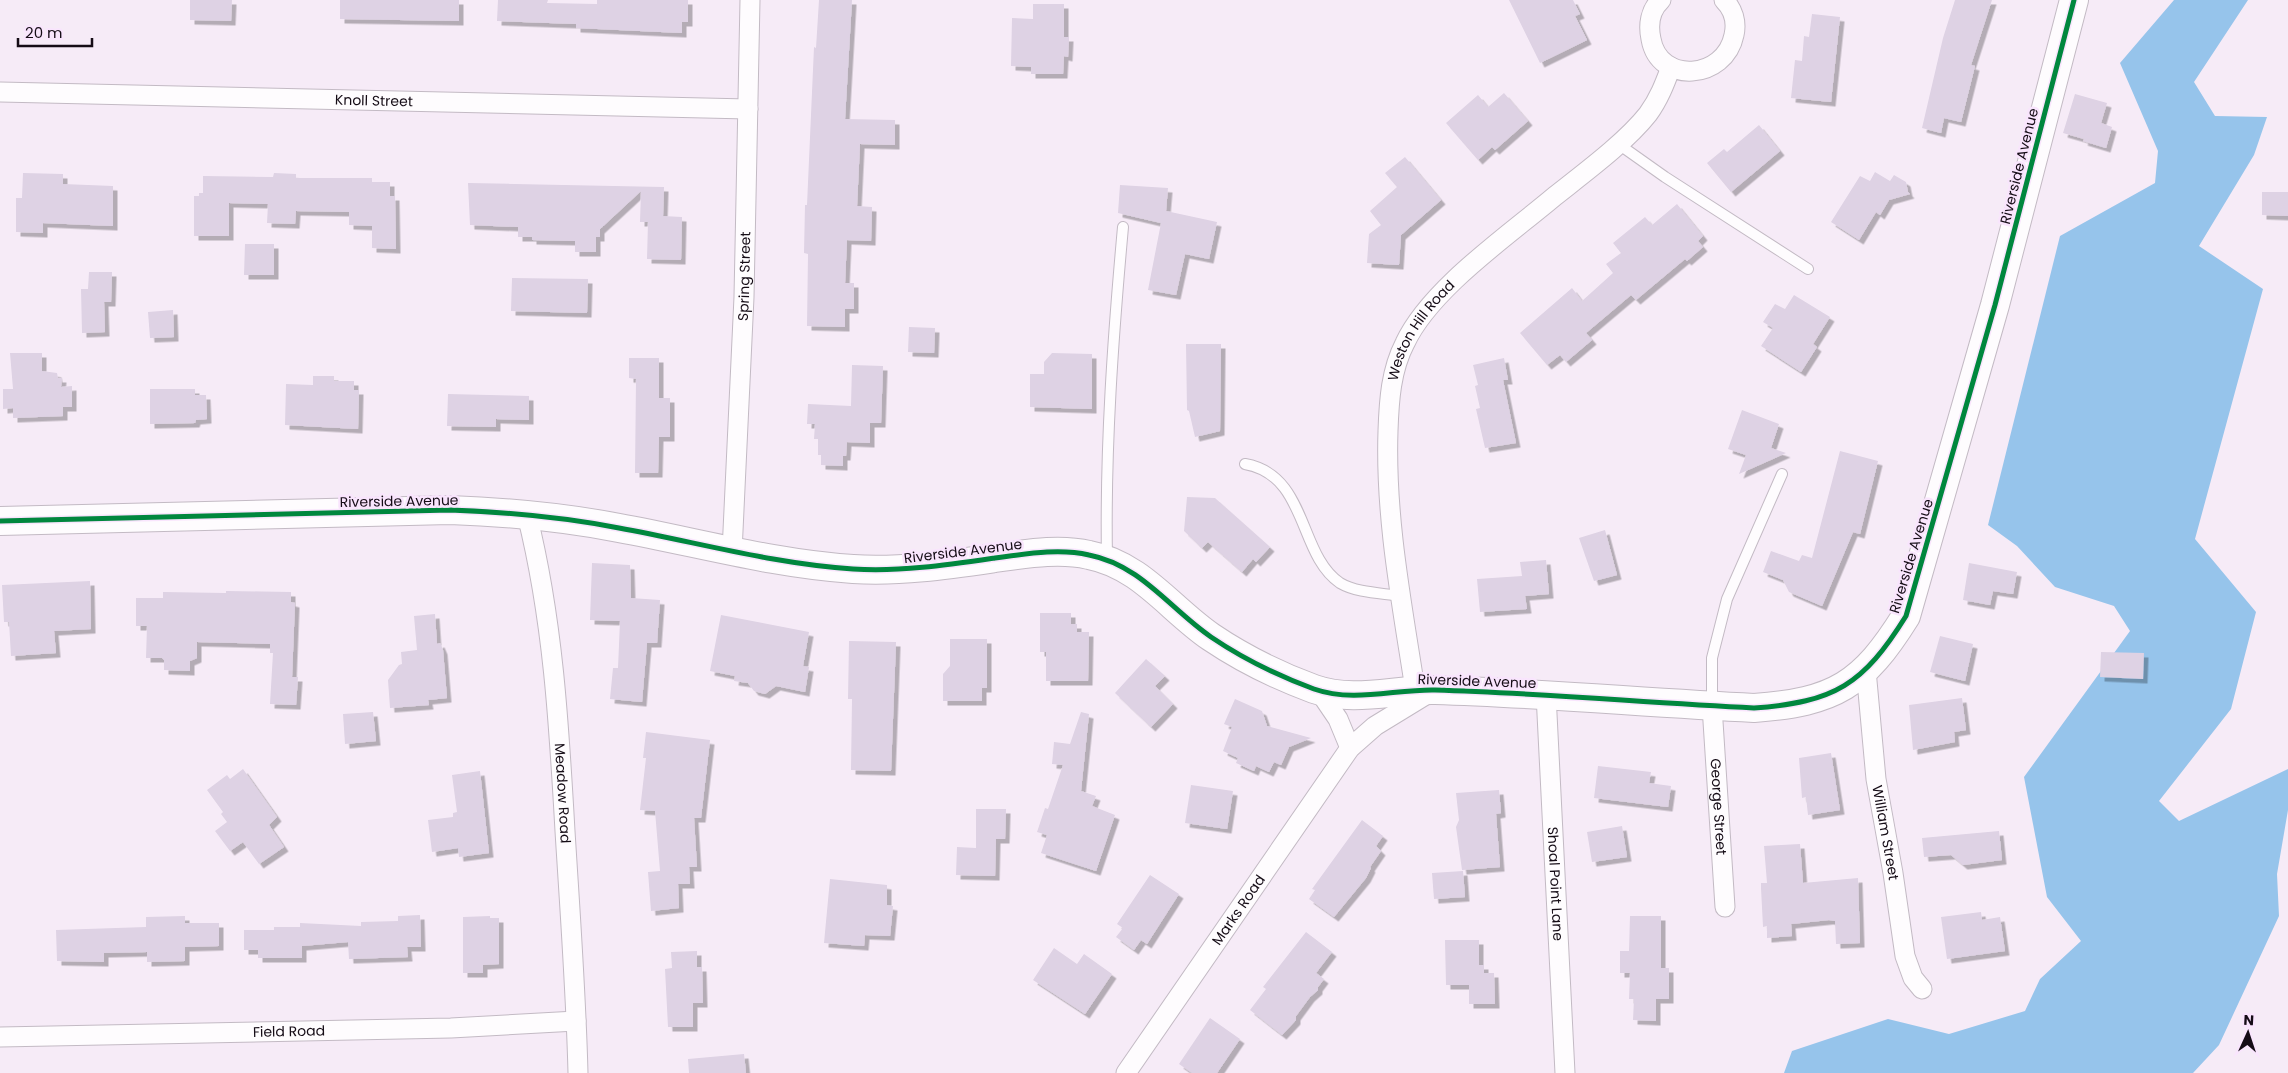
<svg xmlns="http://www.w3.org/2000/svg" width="2288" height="1073" font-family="Poppins,sans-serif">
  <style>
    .water { fill: #96c4eb }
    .building { fill: #ded2e4; filter: url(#shadow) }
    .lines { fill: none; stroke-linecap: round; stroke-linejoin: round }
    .lane-casing { stroke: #c3bac4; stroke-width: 12 }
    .street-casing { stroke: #c3bac4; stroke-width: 21 }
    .secondary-casing { stroke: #c3bac4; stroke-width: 30 }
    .lane { stroke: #fefcfe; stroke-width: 10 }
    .street { stroke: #fefcfe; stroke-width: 19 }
    .secondary { stroke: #fefcfe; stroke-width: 28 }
    .cycleway-casing { stroke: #f9e5fd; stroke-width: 8 }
    .cycleway { stroke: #00873e; stroke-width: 5 }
    .labels { text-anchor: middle; stroke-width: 5; stroke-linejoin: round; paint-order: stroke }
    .street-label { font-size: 14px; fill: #150c16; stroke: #f9e5fd }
  </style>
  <defs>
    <filter id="shadow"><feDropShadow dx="4.5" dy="4.5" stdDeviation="0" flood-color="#0004"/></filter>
  </defs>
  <rect width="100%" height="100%" fill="#f6ebf7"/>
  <path class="water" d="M2174,0h74l-54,82 21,34 52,1 -13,38 -55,91 64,43 -68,250 61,73 -25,97 -72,92 20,20 109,-52v41l-11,64 2,42 -60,129 -26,28h-409l8,-22 96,-32 61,15 76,-23 15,-32 41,-38 -34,-44 -23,-120 106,-146 -16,-25 -59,-19 -38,-41 -29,-21 72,-289 95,-53 3,-32 -38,-88z"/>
  <g class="building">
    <path d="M190,0h42l-1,21 -41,-1z"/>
    <path d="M340,0h119v21l-119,-2z"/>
    <path d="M498,0h50l-1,3 50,1v-4h91v22h-6v11l-106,-5v-4l-79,-3z"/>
    <path d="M819,0h33l-7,119 50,1v25l-35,-1 -3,62 15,1 -1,34 -24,-1 -2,43h9v26h-9v18l-38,-1 1,-72 -4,-1 1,-48h2l7,-158 2,1z"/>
    <path d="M1509,0h64l7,14 -5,2 12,24 -47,23z"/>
    <path d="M1955,0h37l-21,65 4,1 -14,56 -17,-4 -3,15 -19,-5 21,-90z"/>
    <path d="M1033,4h31v33h5l-1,20 -4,-1 -1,18h-32v-7l-20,-1 1,-48 21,1z"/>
    <path d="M1812,14l28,3 -9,85 -40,-4 4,-38 7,1 2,-25 5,1z"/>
    <path d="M1504,93l24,28 -33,29 -3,-3 -14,13 -32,-37 32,-28 10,12z"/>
    <path d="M2075,94l32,9 -6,20 11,4 -6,21 -23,-7 1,-2 -21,-6z"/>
    <path d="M1759,125l21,26 -49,41 -24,-29 17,-14 3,3z"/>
    <path d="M1405,157l36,43 -40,35 -2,30 -32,-2 2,-29 12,-9 -11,-14 27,-24 -12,-14z"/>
    <path d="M1875,172l15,9 4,-6 12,7 2,10 2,2 -21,6 -9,15 -4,-3 -17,28 -28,-18 29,-46 10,5z"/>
    <path d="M23,173l40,1v10l50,2v40l-70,-3v10l-27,-1v-34h6z"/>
    <path d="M274,173l22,1v4h76v4h18v14h5l1,53 -24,-1v-22l-23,-1v-13l-53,-1 -1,13 -28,-1 1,-19 -39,-1v33h-35v-40h5v-3h4v-17l70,1z"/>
    <path d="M468,183l196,4 -1,29 19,1 -1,43 -34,-1 1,-37h-8l1,-31 -41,38v8h-4v15h-21v-11l-43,-1v-3h-14v-10l-48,-2z"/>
    <path d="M1120,185l48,3 -2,23 51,11 -8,37 -24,-5 -9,41 -28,-5 13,-67 -43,-10z"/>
    <path d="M2262,192h26v24l-26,-1z"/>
    <path d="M1677,204l26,32 -5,5 5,6 -16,14 -2,-2 -49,41 -5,-5 -45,38 6,7 -26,22 -6,-7 -13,10 -27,-32 52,-45 10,13 31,-28 -7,-9 15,-11 -8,-10 32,-26 7,8z"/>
    <path d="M245,244h29v31h-30z"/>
    <path d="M89,272h23l-1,30h-7l1,30 -23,1 -1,-44h7z"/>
    <path d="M512,278l76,1 -1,34 -76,-2z"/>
    <path d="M1794,295l36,22 -17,27 4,3 -16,25 -40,-26 12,-18 -10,-6 12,-18 10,5z"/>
    <path d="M173,310l1,27 -24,1 -2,-26z"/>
    <path d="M909,327l26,1 -1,25 -26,-1z"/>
    <path d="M1186,344h35l-1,87 -25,6 -6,-26 -2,-1z"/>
    <path d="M10,353h32v18l15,2 1,5h4l-1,9 11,-1v21h-9v9l-50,2v-10l-10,1v-20h10z"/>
    <path d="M1052,353l40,1v55l-62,-2v-33h14v-12z"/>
    <path d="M629,358h30v40h11v39h-11l-1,36h-23l1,-94 -7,-1z"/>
    <path d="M1504,358l4,22h-5l13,63 -31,5 -9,-39 4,-1 -5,-22 3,-1 -5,-20z"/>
    <path d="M852,365l31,1 -2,57h-11v20l-23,-1 -1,14h-3v10l-22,-1v-10h-3v-16h-4l1,-15h-8l1,-20 43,2z"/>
    <path d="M313,376h21v5h20v9h5l-1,39 -73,-4 1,-41 27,1z"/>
    <path d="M150,389h45v6h11l1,24 -11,1 -1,3 -45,1z"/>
    <path d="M448,394l81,2v24l-33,-1v8l-49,-1z"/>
    <path d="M1742,410l37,14 -8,24 15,5 -47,21 7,-19 -18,-6z"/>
    <path d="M1840,451l38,10 -18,73 -7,-2 -31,74 -33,-14 -6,-12 -20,-8 8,-21 28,10 3,-6 10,3z"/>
    <path d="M1187,497l28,1 55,49 -14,15 -3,-3 -11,13 -34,-30 -6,6 -18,-17z"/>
    <path d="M1605,530l12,45 -23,6 -15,-43z"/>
    <path d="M1546,560l3,34 -24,2 2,13 -47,3 -3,-33 45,-3 -2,-14z"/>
    <path d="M592,563l38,2 1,33 29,2 -3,43h-10l-5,59 -32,-3 3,-31h5l2,-47 -30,-1z"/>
    <path d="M1969,563l48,9 -4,22 -20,-3 -3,14 -27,-5z"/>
    <path d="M90,581l1,48 -37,2 2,22 -45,3 -2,-34h-5l-2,-37z"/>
    <path d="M226,591l65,1v10l4,1 -3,74h6l-2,28 -26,-1 3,-51h-3v-9l-73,-2v16l-7,3v10l-26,-1v-10l-2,-2h-16l1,-32h-11v-28h27v-6l63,1z"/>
    <path d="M1040,613h31v11h6v8h12l-1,49h-42v-29h-6z"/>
    <path d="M435,614l2,30 3,-1 3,7 4,48 -19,2 1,5 -39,3 -2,-28 11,-15 3,-1 -1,-12 16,-2 -3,-34z"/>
    <path d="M721,615l88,17 -6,34 6,1 -4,25 -29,-6 -11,8 -11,-3 -6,-8 -14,-2 1,-5 -25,-5z"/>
    <path d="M1940,636l33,8 -8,37 -35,-9z"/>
    <path d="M950,639h37v49h-5v13h-39v-27l7,-8z"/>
    <path d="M849,641l47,1 -5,129 -40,-1 1,-71h-4z"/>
    <path d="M2101,652l43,1 -1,26 -43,-2z"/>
    <path d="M1146,659l19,17 -10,10 18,18 -22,23 -36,-34z"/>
    <path d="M1962,698l4,32 -12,2 1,10 -42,8 -4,-45z"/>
    <path d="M1235,699l27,12 5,15 44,12 -22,9 -8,18 -7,-3 -5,10 -13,-6 -2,5 -18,-8 2,-5 -15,-7 9,-24 -8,-3z"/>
    <path d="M373,712l3,29 -31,3 -2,-30z"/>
    <path d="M1081,712l8,2 -8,77 15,5 -4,10 23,9 -19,56 -55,-18 6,-18 -10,-3 8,-24 3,1 15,-44 -11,-1 2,-22 16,2z"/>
    <path d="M646,732l64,8 -9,78h-7l3,49h-8l1,17h-12l1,24 -28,3 -3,-39 12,-1 -5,-60 -15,-1 6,-52h-3z"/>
    <path d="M1831,753l9,57 -32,5 -2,-18 -4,1 -3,-40z"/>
    <path d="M1598,766l53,6 -2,11 22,3 -3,21 -74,-9z"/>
    <path d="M243,769l34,48 -8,8 15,22 -25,17 -16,-22 -13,9 -15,-20 12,-9 -6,-8 2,-2 -16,-22 20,-15 3,4z"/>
    <path d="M480,771l9,82 -30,4 -1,-9 -26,4 -4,-32 25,-3v-4l4,-1 -5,-37z"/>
    <path d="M1191,785l42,6 -6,38 -42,-6z"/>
    <path d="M1499,790l2,23 -5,1 4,53 -38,3 -6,-43 3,-7 -3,-27z"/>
    <path d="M976,809h30l-1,30h-9l-1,37 -39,-1 1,-28 19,1z"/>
    <path d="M1362,820l21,16 -7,10 5,5 -11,16 1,1 -5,10 -32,39 -25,-18 6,-9 -3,-1z"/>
    <path d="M1622,826l5,31 -35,5 -5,-30z"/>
    <path d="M1999,831l3,29 -39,5 -12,-10 -27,2 -2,-19z"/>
    <path d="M1800,844l3,39 55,-5 2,65 -24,1 -1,-23 -6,-1 -38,4 1,12 -25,2v-12l-4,1 -2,-39v-5h6l-3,-37z"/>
    <path d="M1463,871l2,26 -31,2 -2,-26z"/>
    <path d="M1150,875l29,19 -32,50 -6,-4 -7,10 -18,-13 7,-9 -6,-4z"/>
    <path d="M830,879l57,6v20l6,1 -3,30 -25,-1 -1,11 -40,-3z"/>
    <path d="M1981,912l1,8 18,-3 5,34 -58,8 -6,-42z"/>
    <path d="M420,915l1,32h-14l1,10 -59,2 -1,-17 -46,4v12h-44v-8h-14v-20h30v-3h26v-4l61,3v-4l37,-1v-5z"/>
    <path d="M185,916v7h34v23l-34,1v14l-38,1v-10l-43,1v9l-47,-1 -1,-31 90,-3v-10z"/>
    <path d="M490,916v2h9v46l-16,1v8h-20v-56z"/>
    <path d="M1630,916h31v52h8v31h-13v22l-23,-1 1,-21h-5l1,-26h-10v-22h9z"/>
    <path d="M1306,932l26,20 -16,21 8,6 -6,8v3l-8,7 -14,19v4l-14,15 -32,-25 16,-21 -3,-2z"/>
    <path d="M1445,940h34v25h5v8h10l1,31h-26v-19h-23z"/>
    <path d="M1054,948l23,16 7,-10 28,20 -27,40 -52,-34z"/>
    <path d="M697,951v16h5l1,36h-10v24h-25l-3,-58 7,-1 -1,-16z"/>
    <path d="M1210,1018l30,21 -23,34h-25l-13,-9z"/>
    <path d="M744,1054l2,19h-57l-1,-14z"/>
  </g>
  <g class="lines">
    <defs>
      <g id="lane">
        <path d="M1617,143l48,34 143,92"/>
        <path d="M1245,464c63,11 53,91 95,119 17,10 41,10 60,13"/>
        <path d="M1107,558c-2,-110 6,-221 16,-331"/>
        <path d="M1712,705v-47l15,-59 55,-125"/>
      </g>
      <g id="street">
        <path d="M1661,0c-11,10 -13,25 -10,39 8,46 74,41 83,-4 3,-13 -1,-26 -10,-35"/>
        <path id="s1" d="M0,92l748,17"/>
        <path id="s2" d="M527,515c26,104 32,209 38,316 5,81 11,161 13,242"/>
        <path id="s3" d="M732,552l12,-255 6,-297"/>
        <path id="s4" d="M1866,670l10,109 17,94 12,83 8,22 9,11"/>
        <path id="s5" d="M1415,689c-13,-85 -30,-171 -27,-258 1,-31 3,-61 17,-88 25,-54 104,-108 150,-147 29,-23 71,-54 93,-82 11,-15 17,-31 23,-47"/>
        <path d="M1319,691l19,28 12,29"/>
        <path id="s6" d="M1546,694l19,379"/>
        <path id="s7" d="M1712,706l13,201"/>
        <path id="s8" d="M0,1037l451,-9 125,-7"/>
        <path id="s9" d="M1126,1073l224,-325 25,-22 54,-33"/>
      </g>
      <path id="secondary" d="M0,521l450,-11c56,2 113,7 169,18 77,14 155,36 234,41 47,3 94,-4 142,-11 30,-4 64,-10 94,-3 52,10 81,54 122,82 34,23 65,38 103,52 40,14 81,0 121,1 107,3 213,13 319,18 81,-6 109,-23 152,-92l89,-311 79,-305"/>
    </defs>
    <use href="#lane" class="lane-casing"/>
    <use href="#street" class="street-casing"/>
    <use href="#secondary" class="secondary-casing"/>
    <use href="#lane" class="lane"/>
    <use href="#street" class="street"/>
    <use href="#secondary" class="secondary"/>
    <defs>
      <path id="cycleway" d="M0,521l450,-11c56,2 113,7 169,18 77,14 155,36 234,41 47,3 94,-4 142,-11 30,-4 64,-10 94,-3 52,10 81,54 122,82 34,23 65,38 103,52 40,14 81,0 121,1 107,3 213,13 319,18 81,-6 109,-23 152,-92l89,-311 79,-305"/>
    </defs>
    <use href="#cycleway" class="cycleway-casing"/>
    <use href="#cycleway" class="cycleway"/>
  </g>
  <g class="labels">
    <g class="street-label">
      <text dy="5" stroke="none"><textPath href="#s1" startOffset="374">Knoll Street</textPath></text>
      <text transform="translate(2019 166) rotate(-76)" y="5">Riverside Avenue</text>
      <text dy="5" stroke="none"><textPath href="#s3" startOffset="276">Spring Street</textPath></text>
      <text dy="5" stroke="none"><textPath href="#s5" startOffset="369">Weston Hill Road</textPath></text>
      <text transform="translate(399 501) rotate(-1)" y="5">Riverside Avenue</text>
      <text transform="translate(963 551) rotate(-7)" y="5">Riverside Avenue</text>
      <text transform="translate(1911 556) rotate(-73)" y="5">Riverside Avenue</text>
      <text transform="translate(1477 681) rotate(2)" y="5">Riverside Avenue</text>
      <text dy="5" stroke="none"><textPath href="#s2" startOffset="281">Meadow Road</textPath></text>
      <text dy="5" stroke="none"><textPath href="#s7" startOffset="101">George Street</textPath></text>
      <text dy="5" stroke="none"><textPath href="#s4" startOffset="164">William Street</textPath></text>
      <text dy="5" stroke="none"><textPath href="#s6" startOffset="190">Shoal Point Lane</textPath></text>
      <text dy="5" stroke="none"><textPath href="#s9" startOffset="198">Marks Road</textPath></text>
      <text dy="5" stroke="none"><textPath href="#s8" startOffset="289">Field Road</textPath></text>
    </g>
  </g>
  <g transform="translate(2248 1033) rotate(3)" stroke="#f9e5fd" stroke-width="4" paint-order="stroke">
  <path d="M0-4L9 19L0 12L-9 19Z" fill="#150c16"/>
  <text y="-8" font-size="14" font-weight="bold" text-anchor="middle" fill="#150c16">N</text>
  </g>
  <path d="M18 38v8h74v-8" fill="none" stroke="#150c16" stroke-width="2.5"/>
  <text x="25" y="38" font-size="15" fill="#150c16" stroke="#f9e5fd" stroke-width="4" paint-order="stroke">20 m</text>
</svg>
